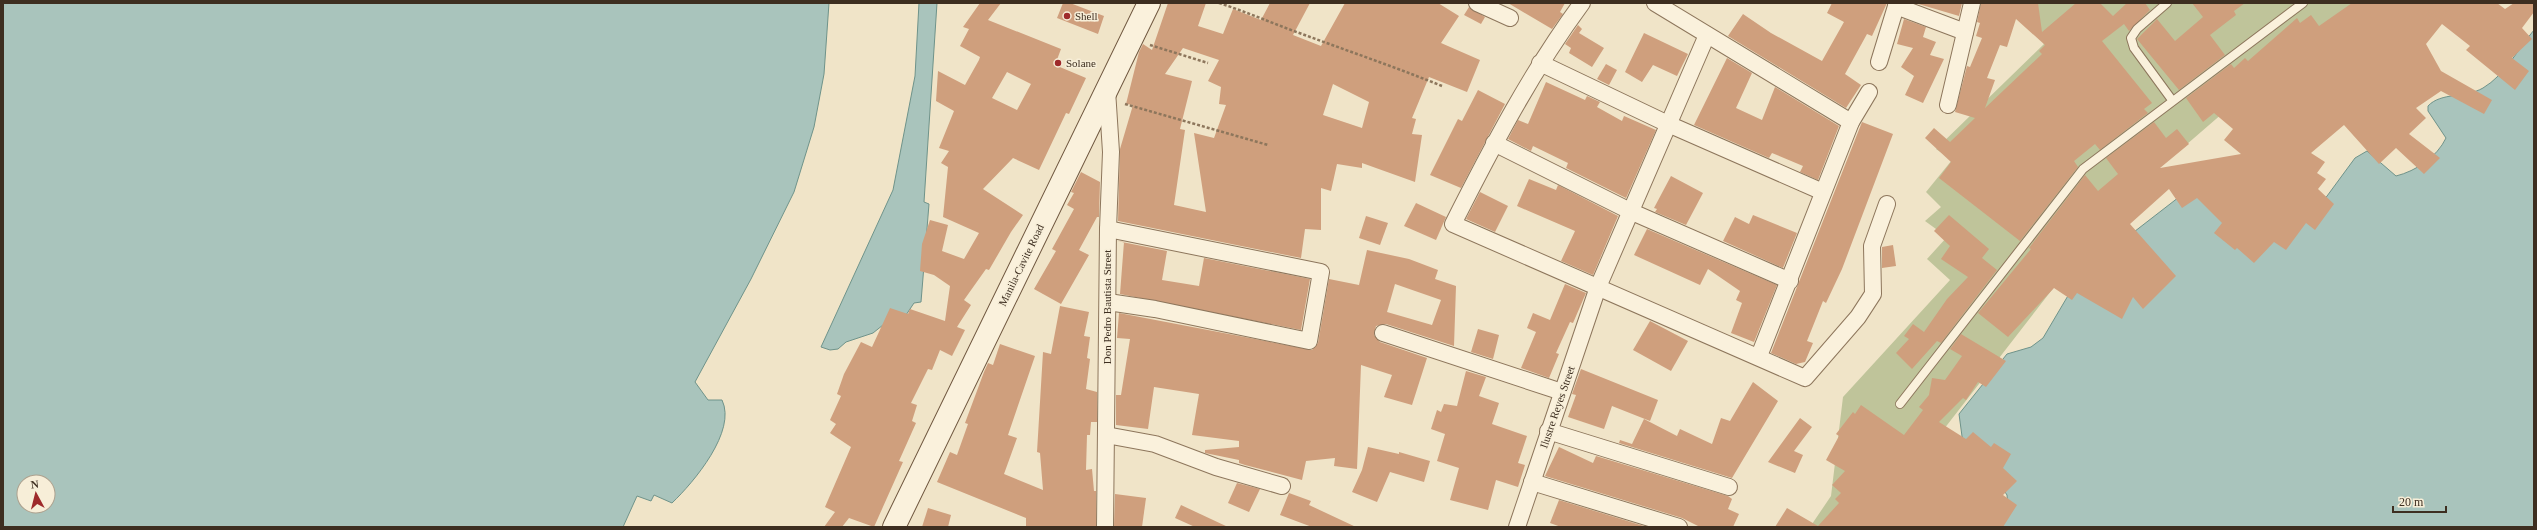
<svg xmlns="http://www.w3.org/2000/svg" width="2537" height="530" font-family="Georgia,serif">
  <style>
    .cemetery { fill: #bfc49a }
    .water { fill: #a9c4bc; stroke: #6f938a; fill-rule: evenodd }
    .building { fill: #cf9f7d; fill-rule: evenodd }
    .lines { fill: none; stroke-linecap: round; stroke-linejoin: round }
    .lane-casing { stroke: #8d765c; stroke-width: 10 }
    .street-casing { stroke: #8d765c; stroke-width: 18 }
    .secondary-casing { stroke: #6f573f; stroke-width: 24 }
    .path { stroke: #8d765c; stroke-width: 2.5; stroke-dasharray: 3 2; stroke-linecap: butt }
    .lane { stroke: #faf1dc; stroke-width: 8 }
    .street { stroke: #faf1dc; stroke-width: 16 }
    .secondary { stroke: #faf1dc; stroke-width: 22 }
    .poi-dot { fill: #9e2a2b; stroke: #f7eed8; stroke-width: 1.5 }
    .labels { text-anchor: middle; stroke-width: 3; stroke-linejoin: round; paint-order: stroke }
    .poi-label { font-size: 11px; fill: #3d2e20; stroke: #f7eed8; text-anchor: start }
    .street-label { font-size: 11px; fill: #3d2e20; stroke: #f7eed8 }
  </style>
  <rect width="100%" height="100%" fill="#f0e4c8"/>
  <path class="cemetery" d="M2029,3h356l-147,97 -118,102 -252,325h-58l21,-31 12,-99 107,-117 -23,-21 20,-22 -22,-16 16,-14 -15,-15 26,-32 -16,-11 108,-105 -12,-23z"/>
  <g class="water">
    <path d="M3,3h826l-5,71 -10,53 -20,65 -43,87 -56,103 13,18h14c15,31 -28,82 -50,103l-18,-8 -3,6 -14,-5 -14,31h-620zM24,482h24v24h-24z"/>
    <path d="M919,3h18l-13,199 5,2 -8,98 -7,1 -10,15 -16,3 -15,12 -27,9 -8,7 -8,1 -9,-3 72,-157 22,-114z"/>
    <path d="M2534,30v497h-537l11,-19 -1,-13 -8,-12 -35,-32 -5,-37 48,-60 24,-7 12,-9 26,-44 61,-59 62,-48 124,24 39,-53 12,-7 29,25c20,-5 41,-19 50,-38l-18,-27v-5c13,-14 38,-8 55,-18 22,-13 35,-39 51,-58z"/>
  </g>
  <g class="building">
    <path d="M980,3h21l-13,17 73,29 -6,16 31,13 -17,36 -3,-1 -27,57 -26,-12 -30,31 40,26 -12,17 -22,38 -3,-1 -22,31 7,5 -14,22 8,3 -13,26 -12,-6 -8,20 -4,-1 -17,34 6,2 -5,16 4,2 -17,38 4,1 -29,65 -25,-9 -7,9h-18l11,-15 -10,-5 26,-60 -21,-14 6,-9 -6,-4 11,-24 -4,-2 7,-20 17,-32 11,5 18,-39 18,6 2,-5 35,12 5,-35 -16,-11 -14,-4 2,-27 8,-24 18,5 -6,26 22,8 15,-26 -36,-16 5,-50 -7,-4 8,-12 -10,-3 15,-37 -18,-10 2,-30 27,14 14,-25 1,-3 -20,-11 9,-17 -6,-2zM1007,72l24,12 -14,26 -25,-12z"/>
    <path d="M1063,3h7l34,13 -6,18 -41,-16z"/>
    <path d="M1168,3h38l-8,23 25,8 10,-25 28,11 9,-17h40l-17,32 28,11 24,-43h93l21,13 -18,27 39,17 -13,32 -38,-15 -17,41 4,1 -4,15 10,1 -7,47 -53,-19v5l-25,-4 -6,27 -10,-3v42l-16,-1 -4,29 -183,-37 2,-72 13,-44 -7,-1 13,-52 4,-8 9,6zM1183,48l36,12 -11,21 13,6 -2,17 7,1 -12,33 -20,-5 12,79 -32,-7 11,-75 -5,-1 12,-48 -27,-7zM1333,84l36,18 -7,26 -39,-13z"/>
    <path d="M1508,3h57l-5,9 3,2 -11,15z"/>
    <path d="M1832,3h55l-15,33 -5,-2 -22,40 16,11 -15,23 -118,-72 15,-22 28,19 51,28 22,-39 -17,-9z"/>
    <path d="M1915,3h47l-3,13z"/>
    <path d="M1981,3h57l4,29 34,-29h24l13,13 14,-13h18l5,7 -21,21 -5,-7 -22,17 50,62 -8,6 4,4 -48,37 -5,-6 -21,17 4,6 -58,74 -81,-63 12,-16 -26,-24 9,-10 16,14 25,-24 -20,-6 12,-46 3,1 12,-29 -6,-2 4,-13 -3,-1zM2016,19l29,26 -6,6 3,3 -57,54 10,-28 -8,-2 13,-33 7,2z"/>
    <path d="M2192,3h53l-11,8 2,4 -26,20 15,20 -46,35 -42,-51 20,-20 18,22 28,-24z"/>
    <path d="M2352,3h145l8,6 9,-6h20v9l-12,16 10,11 -20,19 17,13 -14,19 -49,-40 4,-4 -28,-22 -16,20 15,27 51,29 -8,14 -43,-23 -25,17 10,10 -17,16 31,24 -16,16 -28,-26 -17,16 -35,-39 -33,28 14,9 -8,11 9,6 -8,10 16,15 -19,26 -9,-7 -20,27 -12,-8 -20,21 -17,-15 -2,2 -21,-17 8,-10 -25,-25 -15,10 -13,-19 -39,35 46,52 -33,33 -10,-12 -11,22 -45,-26 -5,7 -18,-12 -46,49 -30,-24 53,-64 -2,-1 56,-73 13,16 20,-17 -12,-16 48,-36 12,16 11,-9 12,15 -29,24 81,-14 -17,-14 9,-11 -19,-16 -11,9 -17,-24 45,-34 3,4 11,-10 3,3 49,-43 3,5 11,-8 8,11z"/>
    <path d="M1469,7l16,10 -4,7 -17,-9z"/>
    <path d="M1904,19l22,8 -3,10 13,5 -6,13 14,4 -21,44 -18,-8 9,-19 -13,-9 12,-19 -16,-4z"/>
    <path d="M1578,25l4,4 -3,4 25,15 -12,19 -23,-14 2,-5 -6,-4z"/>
    <path d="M1644,33l44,21 -11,22 -24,-11 -11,17 -17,-10z"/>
    <path d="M1727,58l25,15 -16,35 26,12 13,-33 64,39 -21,54 -18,-8 3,-6 -31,-13 -3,5 -75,-33z"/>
    <path d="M1606,64l11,6 -8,15 -12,-6z"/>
    <path d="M1546,82l39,18 2,-4 13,6 -3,5 25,14 2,-5 32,14 -30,68 -60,-30 2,-5 -35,-17 -2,5 -23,-12 10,-19 10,4z"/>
    <path d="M1478,90l27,14 -44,84 -31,-13 28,-56 4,2z"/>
    <path d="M1862,122l31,12 -51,135 -16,34 -3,-2 -16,40 6,2 -8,19 -9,2 -25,-11z"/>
    <path d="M1081,172l19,10 -1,35h-2l-18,33 10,5 -28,49 -27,-15 22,-38 -4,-2 22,-40 -7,-4 7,-12 -3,-1z"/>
    <path d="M1671,176l32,17 -17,32 -31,-13 2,-3 -3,-1z"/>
    <path d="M1529,179l27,11 2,-5 60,31 -25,59 -32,-14 14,-30 -58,-25z"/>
    <path d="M1480,192l28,14 -13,26 -29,-13z"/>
    <path d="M1416,203l30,14 -10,23 -32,-14z"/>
    <path d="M1753,215l44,18 -14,35 -60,-27 12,-24 14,7z"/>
    <path d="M1949,215l40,34 -7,9 15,12 -56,73 -4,-2 -25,28 -16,-16 13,-14 -5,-3 9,-12 11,8 23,-33 21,-22 -27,-18 9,-13 -16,-15z"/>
    <path d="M1366,216l22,7 -8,22 -21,-7z"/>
    <path d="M1647,229l130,56 -23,57 -23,-9 11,-30 -6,-3 4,-9 -32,-22 -8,16 -66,-30z"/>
    <path d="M1117,241l50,10 -5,29 37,6 5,-28 106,21 -9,51 -181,-36 4,-52z"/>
    <path d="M1893,245l3,21 -14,2v-21z"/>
    <path d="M1367,250l42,9 29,11 -3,9 21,7 -2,60 -68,-22 -10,2 -2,9 6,7 47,16 -15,47 -28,-8 8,-22 -31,-10 -4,104 -23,-3 1,-8 -29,3 -4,19 -57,-15 -6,-2v-3l-34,-7v-3l34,-3v-6l-47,-6 7,-41 -45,-7 -6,42 -32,-4v-30h5l9,-56 -13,-1 2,-25 193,37 6,-7 11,-64 30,6zM1395,284l46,16 -9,25 -45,-13z"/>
    <path d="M1565,284l21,9 -13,30 -3,-1 -14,31 3,1 -10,24 -28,-10 15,-36 -9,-4 6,-15 17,7z"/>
    <path d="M1060,306l29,6 -5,24 6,1 -3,21 3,1 -4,30 11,3v30h-6l-1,13h-3l-1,35 6,-1 2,22h2v36h-70v-9l-89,-36 13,-30 7,3 11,-31 -3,-1 19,-51 4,-9 5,2 7,-21 35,12 -27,79 9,3 -13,36 39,16 -3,-37 -3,-1 6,-100 8,2z"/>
    <path d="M1650,321l38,20 -17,30 -38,-21z"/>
    <path d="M1478,329l21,6 -6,24 -22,-7z"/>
    <path d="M1961,334l45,27 -20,26 -8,-5 -12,18 -3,-2 -24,24 27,17 7,-7 18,15 3,-4 17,11 -8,14 14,13 -14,14 14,10 -14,22h-228l12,-19 31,18 21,-23 -4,-4 6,-6 -9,-8 13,-14 -19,-11 13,-24 -3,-2 17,-22 2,2 6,-9 43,30 19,-25 -4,-3 10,-12 3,-17 13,2 17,-24 -12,-7z"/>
    <path d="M1581,369l77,31 -8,21 -38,-15 -8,23 -36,-12 8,-22 -4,-1z"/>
    <path d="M1466,371l20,6 -7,19 20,7 -7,21 35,12 -9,27 7,2 -7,22 -22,-7 -8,30 -38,-10 9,-32 -22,-7 8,-27 -14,-5 6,-19 4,2 3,-8 13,2z"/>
    <path d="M1753,382l25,19 -46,77 -113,-35 1,-3 12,4 12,-25 33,17 3,-7 32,15 9,-26 9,3z"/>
    <path d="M1800,418l12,9 -18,24 9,4 -8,18 -27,-11z"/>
    <path d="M1368,447l31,7v-2l31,9 -6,21 -34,-10 -13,30 -25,-10 10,-22z"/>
    <path d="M1559,447l34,16 3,-7 132,40 4,3 -4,10 11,5 -6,13h-33l-18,-9 -137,-42z"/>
    <path d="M1237,483l23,6 -11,23 -21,-9z"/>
    <path d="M1289,493l22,8 -2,4 47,22h-44l-32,-12z"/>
    <path d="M1115,494l31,4 -4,29h-28z"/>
    <path d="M1559,500l88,27h-86l-11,-4z"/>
    <path d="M1181,505l47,22h-33l-20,-9z"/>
    <path d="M928,508l23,7 -3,12h-26z"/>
  </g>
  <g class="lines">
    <defs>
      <g id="lane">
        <path d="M2167,3l-30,26 -6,9 3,10 38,52"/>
        <path d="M1900,404l183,-235 220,-166"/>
      </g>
      <g id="street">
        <path d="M1477,3l33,15"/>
        <path d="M1582,3c-51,69 -90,144 -129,221l352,154 53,-61 15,-23 -1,-48 15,-42"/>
        <path d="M1655,3l196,119"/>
        <path d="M1896,6l69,26"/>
        <path d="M1879,62l18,-59"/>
        <path d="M1540,63l128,61 155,68"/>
        <path d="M1948,105l24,-102"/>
        <path d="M1494,143l138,69 158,69"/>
        <path d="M1108,302l47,7 154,32 12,-69 -213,-43"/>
        <path d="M1383,333l179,59"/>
        <path d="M1759,356l92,-234 18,-30"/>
        <path d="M1548,431l181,56"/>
        <path d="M1106,435l49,9 61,23 66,19"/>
        <path d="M1532,482l147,45"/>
        <path d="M1105,527l3,-298 3,-77 -4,-62"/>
        <path d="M1517,527l81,-240 109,-252"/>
      </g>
      <path id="secondary" d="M894,527l255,-524"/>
    </defs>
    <use href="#lane" class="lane-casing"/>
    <use href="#street" class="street-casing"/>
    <use href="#secondary" class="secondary-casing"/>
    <g class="path">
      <path d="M1219,3c28,9 55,21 83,31 46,17 93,33 140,52"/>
      <path d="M1150,45l58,18"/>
      <path d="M1125,104l143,41"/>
    </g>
    <use href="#lane" class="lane"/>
    <use href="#street" class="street"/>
    <use href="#secondary" class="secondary"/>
  </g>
  <g class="poi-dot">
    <circle cx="1067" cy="16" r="4"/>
    <circle cx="1058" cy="63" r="4"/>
  </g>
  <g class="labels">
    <g class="poi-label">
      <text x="1075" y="20">Shell</text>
      <text x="1066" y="67">Solane</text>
    </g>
    <g class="street-label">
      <text transform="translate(1021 265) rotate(-64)" y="4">Manila-Cavite Road</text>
      <text transform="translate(1107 307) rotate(-90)" y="4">Don Pedro Bautista Street</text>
      <text transform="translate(1557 407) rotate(-71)" y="4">Ilustre Reyes Street</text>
    </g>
  </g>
  <rect width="2537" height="530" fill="none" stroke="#3d2e20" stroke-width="8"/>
  <g transform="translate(36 494) rotate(353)"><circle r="19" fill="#f7eed8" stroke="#ada18e"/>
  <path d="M0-3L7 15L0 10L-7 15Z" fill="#9e2a2b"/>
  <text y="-6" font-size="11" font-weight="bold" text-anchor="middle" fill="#3d2e20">N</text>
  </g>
  <path d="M2393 506v6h53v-6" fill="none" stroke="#3d2e20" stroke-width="2"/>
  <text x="2399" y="506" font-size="12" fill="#3d2e20" stroke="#f7eed8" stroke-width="3" paint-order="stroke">20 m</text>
</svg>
